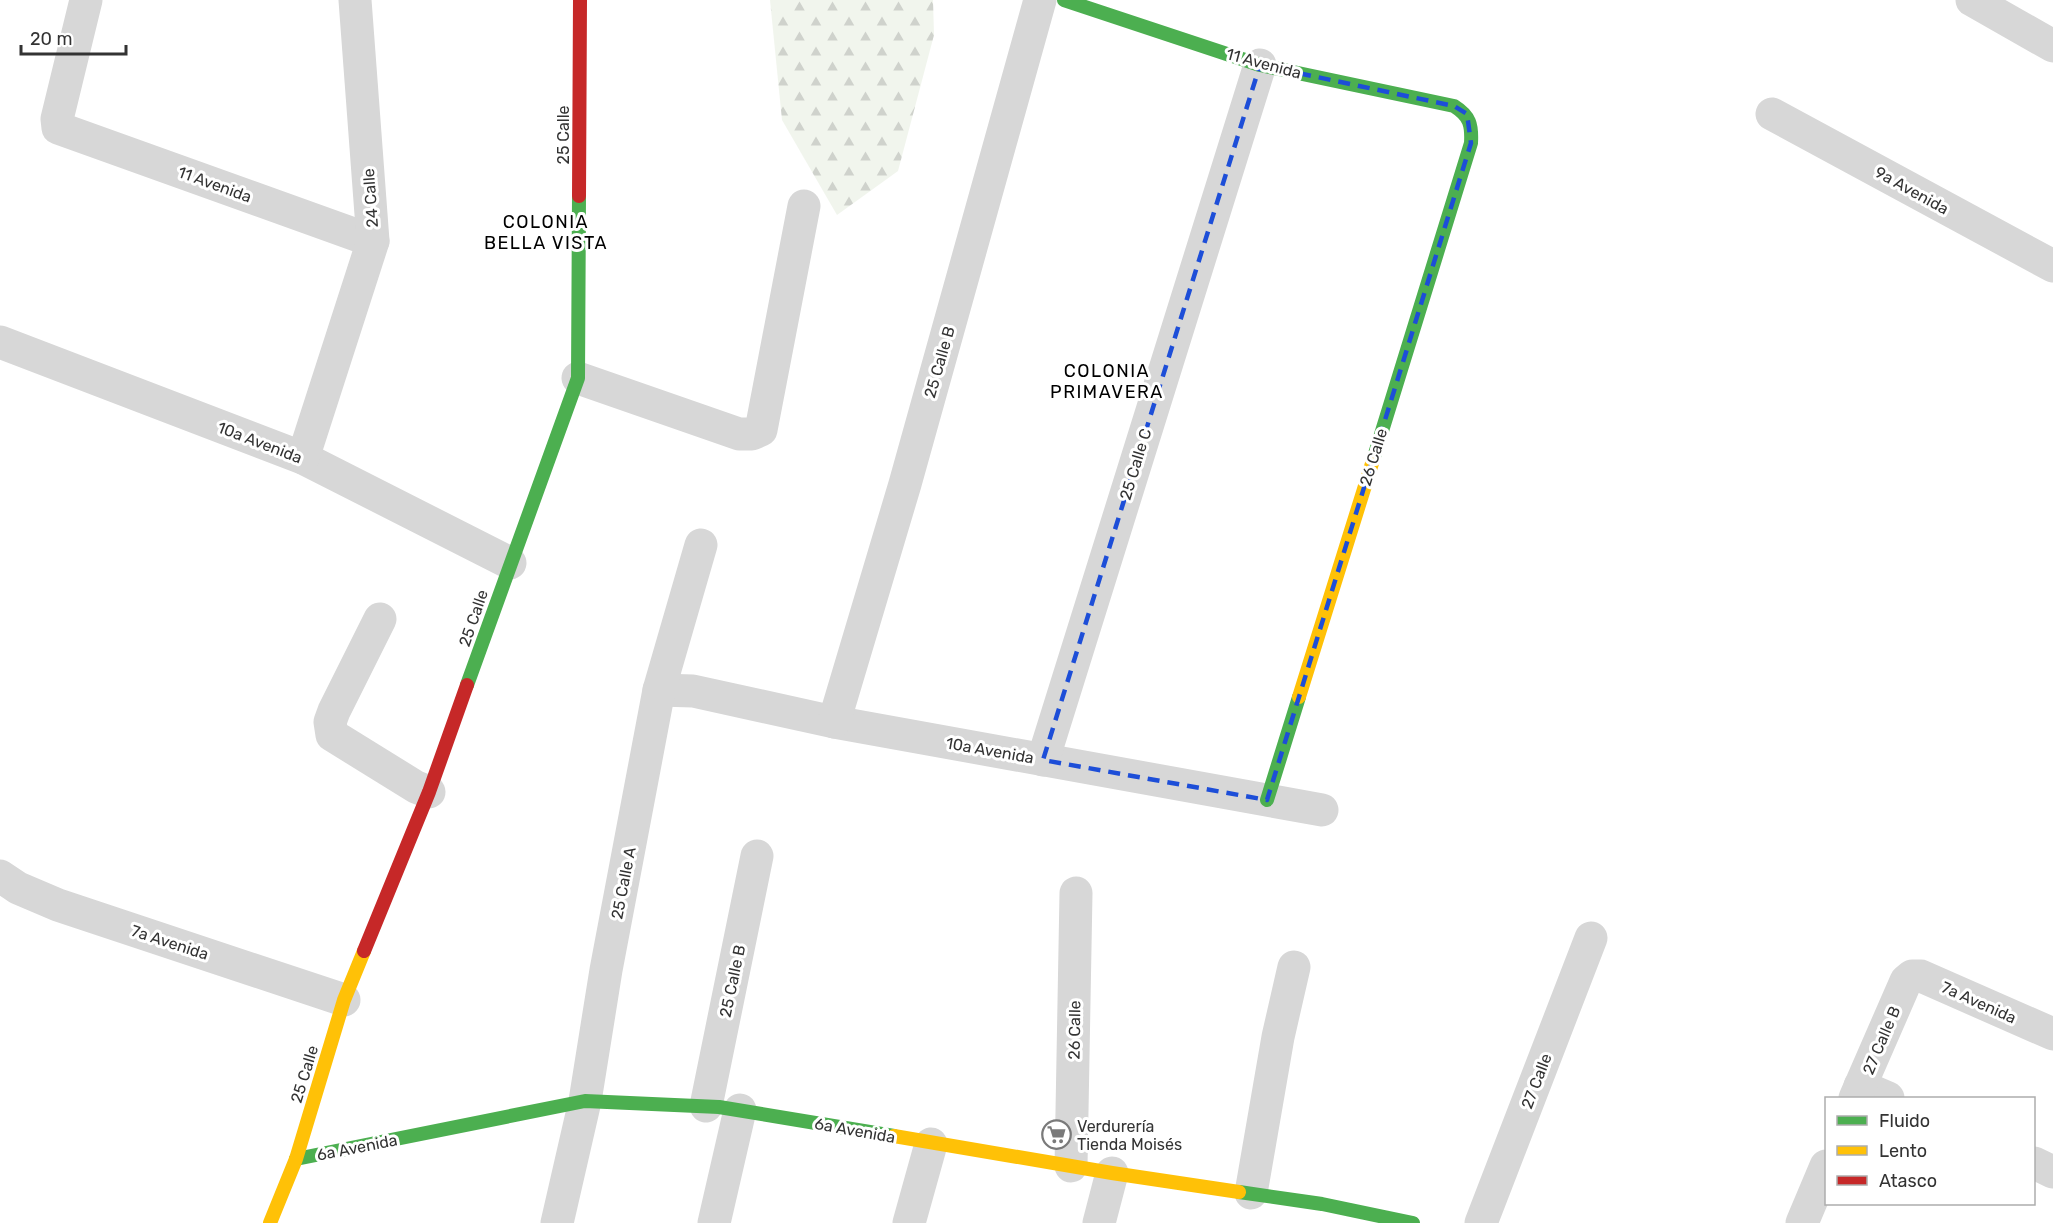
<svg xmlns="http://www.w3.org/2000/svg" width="2053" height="1223" font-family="Rubik,sans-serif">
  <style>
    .forest { fill: url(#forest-firs) }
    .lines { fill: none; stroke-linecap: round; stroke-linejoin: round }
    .street { stroke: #d7d7d7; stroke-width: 33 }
    .fast { stroke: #4caf50; stroke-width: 14 }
    .slow { stroke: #ffc107; stroke-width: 14 }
    .jam { stroke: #c62828; stroke-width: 14 }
    .marked { fill: none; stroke: #1d4ed8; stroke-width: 4.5; stroke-dasharray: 12 8; stroke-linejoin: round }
    .labels { text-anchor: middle; stroke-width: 6; stroke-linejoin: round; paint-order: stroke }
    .street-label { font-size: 16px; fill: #333; stroke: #fff }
    .poi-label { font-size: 16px; fill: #333; stroke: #fff; text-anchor: start }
    .neighbourhood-label { font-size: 18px; letter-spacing: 1.5px; fill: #000; stroke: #fff }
  </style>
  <defs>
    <pattern id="forest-firs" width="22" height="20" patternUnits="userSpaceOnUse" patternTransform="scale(1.5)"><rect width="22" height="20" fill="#f1f5ed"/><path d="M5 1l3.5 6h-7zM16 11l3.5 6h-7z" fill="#cfd2cc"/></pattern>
  </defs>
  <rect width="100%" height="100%" fill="#fff"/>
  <path class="forest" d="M770,0h163l1,35 -36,136 -61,44 -55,-95z"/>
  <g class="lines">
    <g class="street">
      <path d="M86,0l-29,119 1,9 315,113"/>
      <path d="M1972,0l81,46"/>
      <path d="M1772,114l281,152"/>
      <path d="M0,342l303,116 207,105"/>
      <path d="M578,378l161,56h13l9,-4 43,-224"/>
      <path d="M303,458l70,-217 -18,-241"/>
      <path d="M380,619l-46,92 -4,11 2,13 84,52 13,5"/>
      <path d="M659,690l34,1 141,31 488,88"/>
      <path d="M834,722l71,-238 135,-484"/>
      <path d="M1043,760l217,-695"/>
      <path d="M0,876l18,12 40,17 286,95"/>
      <path d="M1860,1086l28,12"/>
      <path d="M1855,1098l51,-117 6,-5h9l132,58"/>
      <path d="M706,1106l51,-250"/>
      <path d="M2034,1163l19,9"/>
      <path d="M1071,1166l5,-273"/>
      <path d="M1251,1193l27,-156 16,-70"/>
      <path d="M557,1223l28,-122 21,-131 53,-280 42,-145"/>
      <path d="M714,1223l26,-113"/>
      <path d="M909,1223l22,-79"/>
      <path d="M1099,1223l13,-50"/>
      <path d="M1481,1223l110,-285"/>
      <path d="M1802,1223l24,-57"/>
    </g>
    <g class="fast">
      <path d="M1064,0l196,65 194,41c16,10 18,19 17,37l-97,314"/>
      <path d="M467,685l111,-307 1,-182"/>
      <path d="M1267,800l32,-103"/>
      <path d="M296,1159l289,-58 134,6 175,29"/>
      <path d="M1239,1192l83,12 91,19"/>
    </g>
    <g class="slow">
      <path d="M1299,697l75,-240"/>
      <path d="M894,1136l218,37 127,19"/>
      <path d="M270,1223l26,-64 48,-159 20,-49"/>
    </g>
    <g class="jam">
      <path d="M579,196l1,-196"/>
      <path d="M364,951l65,-159 38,-107"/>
    </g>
  </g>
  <path class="marked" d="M1260,65l194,41 13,8 4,29 -204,657 -224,-40z"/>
  <defs>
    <symbol id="supermarket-ring" viewBox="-11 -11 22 22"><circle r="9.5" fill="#fff" stroke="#7a7a7a" stroke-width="1.5"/><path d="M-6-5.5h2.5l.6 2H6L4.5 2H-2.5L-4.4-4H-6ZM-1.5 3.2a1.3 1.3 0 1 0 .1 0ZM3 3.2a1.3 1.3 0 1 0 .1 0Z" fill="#7a7a7a"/></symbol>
  </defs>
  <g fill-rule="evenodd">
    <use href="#supermarket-ring" x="1040" y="1118" width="33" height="33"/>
  </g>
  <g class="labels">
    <g class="street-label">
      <text transform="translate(1264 63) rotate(15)" y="6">11 Avenida</text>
      <text transform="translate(563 135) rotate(-90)" y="6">25 Calle</text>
      <text transform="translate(215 184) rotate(20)" y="6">11 Avenida</text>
      <text transform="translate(1912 190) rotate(29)" y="6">9a Avenida</text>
      <text transform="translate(370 198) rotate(-94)" y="6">24 Calle</text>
      <text transform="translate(939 362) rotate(-74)" y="6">25 Calle B</text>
      <text transform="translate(260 442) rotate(21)" y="6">10a Avenida</text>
      <text transform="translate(1373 457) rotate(-73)" y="6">26 Calle</text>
      <text transform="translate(1135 464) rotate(-73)" y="6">25 Calle C</text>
      <text transform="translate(473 618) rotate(-71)" y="6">25 Calle</text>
      <text transform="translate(990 750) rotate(10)" y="6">10a Avenida</text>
      <text transform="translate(623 883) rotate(-79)" y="6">25 Calle A</text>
      <text transform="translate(170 942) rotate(18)" y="6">7a Avenida</text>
      <text transform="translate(732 981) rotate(-78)" y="6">25 Calle B</text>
      <text transform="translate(1979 1002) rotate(24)" y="6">7a Avenida</text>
      <text transform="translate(1074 1030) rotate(-89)" y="6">26 Calle</text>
      <text transform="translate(1881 1040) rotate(-67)" y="6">27 Calle B</text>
      <text transform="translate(304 1074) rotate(-73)" y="6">25 Calle</text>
      <text transform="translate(1536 1081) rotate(-69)" y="6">27 Calle</text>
      <text transform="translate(855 1130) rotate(10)" y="6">6a Avenida</text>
      <text transform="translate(357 1147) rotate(-11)" y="6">6a Avenida</text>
    </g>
    <g class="poi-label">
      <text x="1077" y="1132">Verdurería<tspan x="1077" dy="18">Tienda Moisés</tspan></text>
    </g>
    <g class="neighbourhood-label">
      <text x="546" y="228">COLONIA<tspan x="546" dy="21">BELLA VISTA</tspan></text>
      <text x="1107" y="377">COLONIA<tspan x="1107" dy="21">PRIMAVERA</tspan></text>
    </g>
  </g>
  <rect x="1825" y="1097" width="210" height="108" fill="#ffffff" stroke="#adadad" stroke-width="1.5"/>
  <rect x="1837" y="1116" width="30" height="9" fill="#4caf50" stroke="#adadad" stroke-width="1.5"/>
  <text x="1879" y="1127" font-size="18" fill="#333333">Fluido</text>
  <rect x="1837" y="1146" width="30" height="9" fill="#ffc107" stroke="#adadad" stroke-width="1.5"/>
  <text x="1879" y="1157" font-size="18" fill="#333333">Lento</text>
  <rect x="1837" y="1176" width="30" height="9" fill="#c62828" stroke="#adadad" stroke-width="1.5"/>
  <text x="1879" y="1187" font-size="18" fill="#333333">Atasco</text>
  <path d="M21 45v9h105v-9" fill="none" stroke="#333333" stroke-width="3"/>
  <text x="30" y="45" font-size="18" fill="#333333" stroke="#ffffff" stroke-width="4.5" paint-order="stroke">20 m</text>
</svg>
